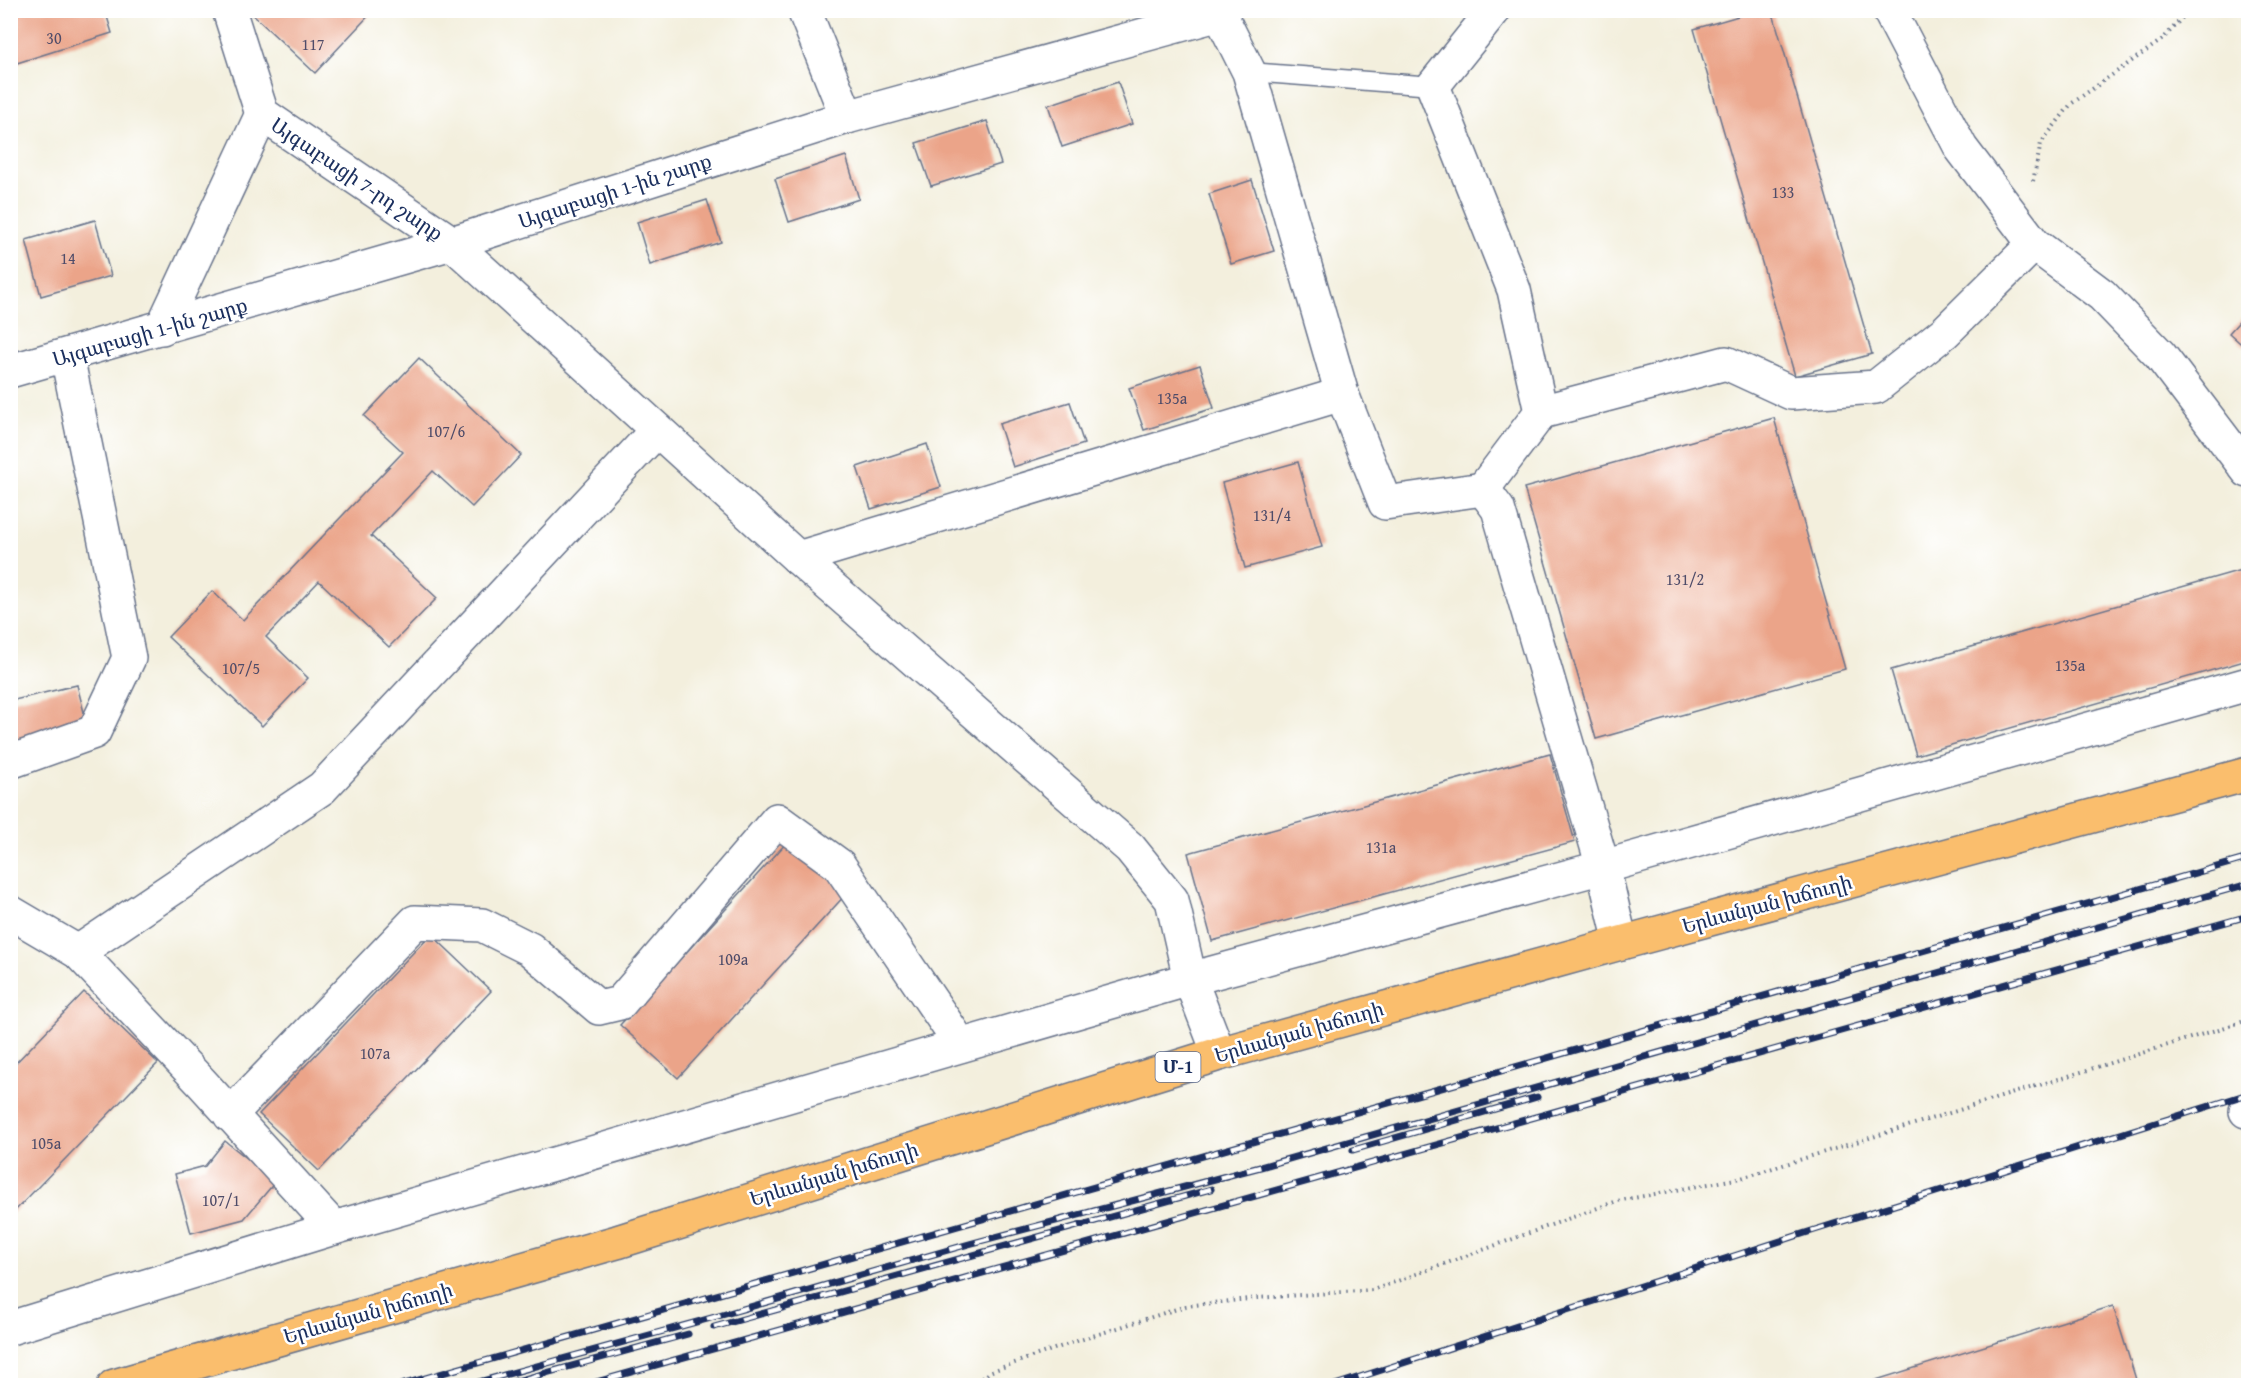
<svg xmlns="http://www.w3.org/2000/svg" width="2259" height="1396" font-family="'Gentium Book Plus','Noto Serif Armenian',serif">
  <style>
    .building { fill: #eba489 }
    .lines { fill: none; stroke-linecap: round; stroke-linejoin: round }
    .lane-casing { stroke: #67728a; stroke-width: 21 }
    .street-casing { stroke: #67728a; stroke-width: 36 }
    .highway-casing { stroke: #67728a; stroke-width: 36 }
    .path { stroke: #67728a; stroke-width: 4; stroke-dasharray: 1.5 4.5; stroke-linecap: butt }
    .lane { stroke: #fff; stroke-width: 18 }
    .street { stroke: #fff; stroke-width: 33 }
    .highway { stroke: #fabe6d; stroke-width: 33 }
    .rail-casing { stroke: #1b2f5e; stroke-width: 7 }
    .rail { stroke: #fff; stroke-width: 4.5; stroke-dasharray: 14; stroke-linecap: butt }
    .labels { text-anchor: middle; stroke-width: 5; stroke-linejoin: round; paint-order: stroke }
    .number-label { font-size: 16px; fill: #4f4c69 }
    .shield { fill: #fff; stroke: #5f6d8e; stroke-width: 1.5 }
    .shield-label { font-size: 18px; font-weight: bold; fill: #1b2f5e }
    .street-label { font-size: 20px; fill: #1b2f5e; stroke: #fff }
  </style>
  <rect width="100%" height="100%" fill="#fff"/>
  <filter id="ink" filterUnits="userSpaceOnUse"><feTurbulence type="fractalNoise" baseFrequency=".0167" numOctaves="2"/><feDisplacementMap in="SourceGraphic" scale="12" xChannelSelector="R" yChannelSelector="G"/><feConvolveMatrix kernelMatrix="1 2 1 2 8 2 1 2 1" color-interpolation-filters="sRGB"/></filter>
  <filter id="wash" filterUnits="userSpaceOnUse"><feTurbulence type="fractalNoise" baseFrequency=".008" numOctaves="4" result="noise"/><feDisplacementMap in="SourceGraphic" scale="24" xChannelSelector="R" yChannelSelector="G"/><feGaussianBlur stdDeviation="1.35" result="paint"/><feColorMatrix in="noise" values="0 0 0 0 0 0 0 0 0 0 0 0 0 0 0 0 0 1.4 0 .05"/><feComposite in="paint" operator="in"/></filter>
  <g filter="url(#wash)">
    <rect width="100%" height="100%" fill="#f3efdd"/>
    <g id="blocks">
      <g class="building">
        <path d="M10,10h95l7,23 -95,30 -7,-21z"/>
        <path d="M258,10h116l-59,63 -62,-58z"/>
        <path d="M1759,10h13l100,344 -77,22 -101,-347z"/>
        <path d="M1118,82l14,42 -70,23 -14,-42z"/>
        <path d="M987,121l14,43 -70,22 -15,-43z"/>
        <path d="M846,156l13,43 -70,23 -14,-43z"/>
        <path d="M1252,180l22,71 -43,13 -22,-70z"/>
        <path d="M707,200l14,42 -71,23 -13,-43z"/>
        <path d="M95,220l16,56 -70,20 -15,-56z"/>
        <path d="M2248,312v38l-19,-17z"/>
        <path d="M419,358l102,97 -49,52 -39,-36 -62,65 66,62 -48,49 -70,-66 -53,56 42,41 -46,48 -94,-89 44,-46 31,29 160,-168 -39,-36z"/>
        <path d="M1200,365l14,43 -70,22 -15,-42z"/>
        <path d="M1070,402l14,42 -71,23 -14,-43z"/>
        <path d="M1774,418l71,251 -249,70 -72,-251z"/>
        <path d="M927,444l14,43 -70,22 -14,-42z"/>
        <path d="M1298,462l24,85 -77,21 -23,-85z"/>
        <path d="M2248,568v92l-332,95 -25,-85z"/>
        <path d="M77,685l10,39 -77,19v-42z"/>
        <path d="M1550,754l25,88 -363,99 -24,-88z"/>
        <path d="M789,840l58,53 -169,185 -58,-53z"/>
        <path d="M431,934l60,57 -172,180 -60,-57z"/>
        <path d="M84,992l74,71 -148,153v-147z"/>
        <path d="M225,1141l51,40 -32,38 -53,14 -16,-59 30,-8z"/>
        <path d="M2113,1306l25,80h-278v-1z"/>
      </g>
    </g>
  </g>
  <g filter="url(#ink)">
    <use href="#blocks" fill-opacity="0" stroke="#67728a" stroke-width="1.5"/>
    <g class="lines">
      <defs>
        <path id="lane" d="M1249,72l184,14"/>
        <g id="street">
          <path d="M229,10l33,104 190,129 346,315 332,290 42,52 18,79 29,75"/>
          <path d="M804,10l43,107"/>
          <path d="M1218,10l31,62 93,322 43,109 98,-14 15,20 105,358 18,76"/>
          <path d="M1889,10l72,138 73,96 68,51 58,60 88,116"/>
          <path d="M162,328l100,-214"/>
          <path d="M10,371l442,-128 395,-126 373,-103"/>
          <path d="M1541,412l185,-49 65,30 85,-6 69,-55 89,-88"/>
          <path d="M1483,489l58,-77 -27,-122 -81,-204 61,-76"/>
          <path d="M798,558l544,-164"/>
          <path d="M10,762l84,-30 35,-74 -62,-302"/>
          <path d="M10,912l68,40 124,131 132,145"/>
          <path d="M78,952l244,-164 335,-358"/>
          <path d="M2246,1111h2"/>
          <path d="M230,1115l185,-193 67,3 48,24 69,59 21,-5 157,-183 62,45 122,180"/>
          <path d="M10,1328l324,-100 856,-249 413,-112 645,-183"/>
        </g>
        <path id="highway" d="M114,1386l503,-144 602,-188 402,-111 627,-169"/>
      </defs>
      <use href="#lane" class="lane-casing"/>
      <use href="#street" class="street-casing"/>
      <use href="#highway" class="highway-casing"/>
      <g class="path">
        <path d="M2033,181l8,-38 30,-39 92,-65 26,-29"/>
        <path d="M973,1386l16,-14 88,-31 109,-35 71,-8 116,-8 244,-89 124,-23 507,-158"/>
      </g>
      <use href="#lane" class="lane"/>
      <use href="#street" class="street"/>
      <use href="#highway" class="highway"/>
      <defs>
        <g id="rail">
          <path d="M1353,1150l184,-53"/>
          <path d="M714,1327l497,-138"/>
          <path d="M397,1386l1851,-528"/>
          <path d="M464,1386l258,-71 247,-71 295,-78 984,-282"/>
          <path d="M499,1386l189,-52"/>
          <path d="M582,1386l1666,-470"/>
          <path d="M1332,1386l470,-152 446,-140"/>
        </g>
      </defs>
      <use href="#rail" class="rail-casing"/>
      <use href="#rail" class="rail"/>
    </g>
  </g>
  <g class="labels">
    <g class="number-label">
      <text x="54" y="44">30</text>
      <text x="313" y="50">117</text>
      <text x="1783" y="198">133</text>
      <text x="68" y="264">14</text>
      <text x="1172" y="404">135a</text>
      <text x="446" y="437">107/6</text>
      <text x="1272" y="521">131/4</text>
      <text x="1685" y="585">131/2</text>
      <text x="2070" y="671">135a</text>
      <text x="241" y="674">107/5</text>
      <text x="1381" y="853">131a</text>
      <text x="733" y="965">109a</text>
      <text x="375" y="1059">107a</text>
      <text x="46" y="1149">105a</text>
      <text x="221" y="1206">107/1</text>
    </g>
    <rect class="shield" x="1155.5" y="1052" width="45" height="30" rx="4.5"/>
    <g class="shield-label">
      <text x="1178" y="1073">Մ-1</text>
    </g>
    <g class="street-label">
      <text transform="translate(357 179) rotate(34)" y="7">Այգաբացի 7-րդ շարք</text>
      <text transform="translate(615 191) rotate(-18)" y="7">Այգաբացի 1-ին շարք</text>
      <text transform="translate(150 332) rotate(-16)" y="7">Այգաբացի 1-ին շարք</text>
      <text transform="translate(1767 904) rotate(-15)" y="7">Երևանյան խճուղի</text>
      <text transform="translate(1299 1032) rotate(-16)" y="7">Երևանյան խճուղի</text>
      <text transform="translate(834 1174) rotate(-17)" y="7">Երևանյան խճուղի</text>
      <text transform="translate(368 1313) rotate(-16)" y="7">Երևանյան խճուղի</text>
    </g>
  </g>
  <rect width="2259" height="1396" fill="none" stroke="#fff" stroke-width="36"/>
</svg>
